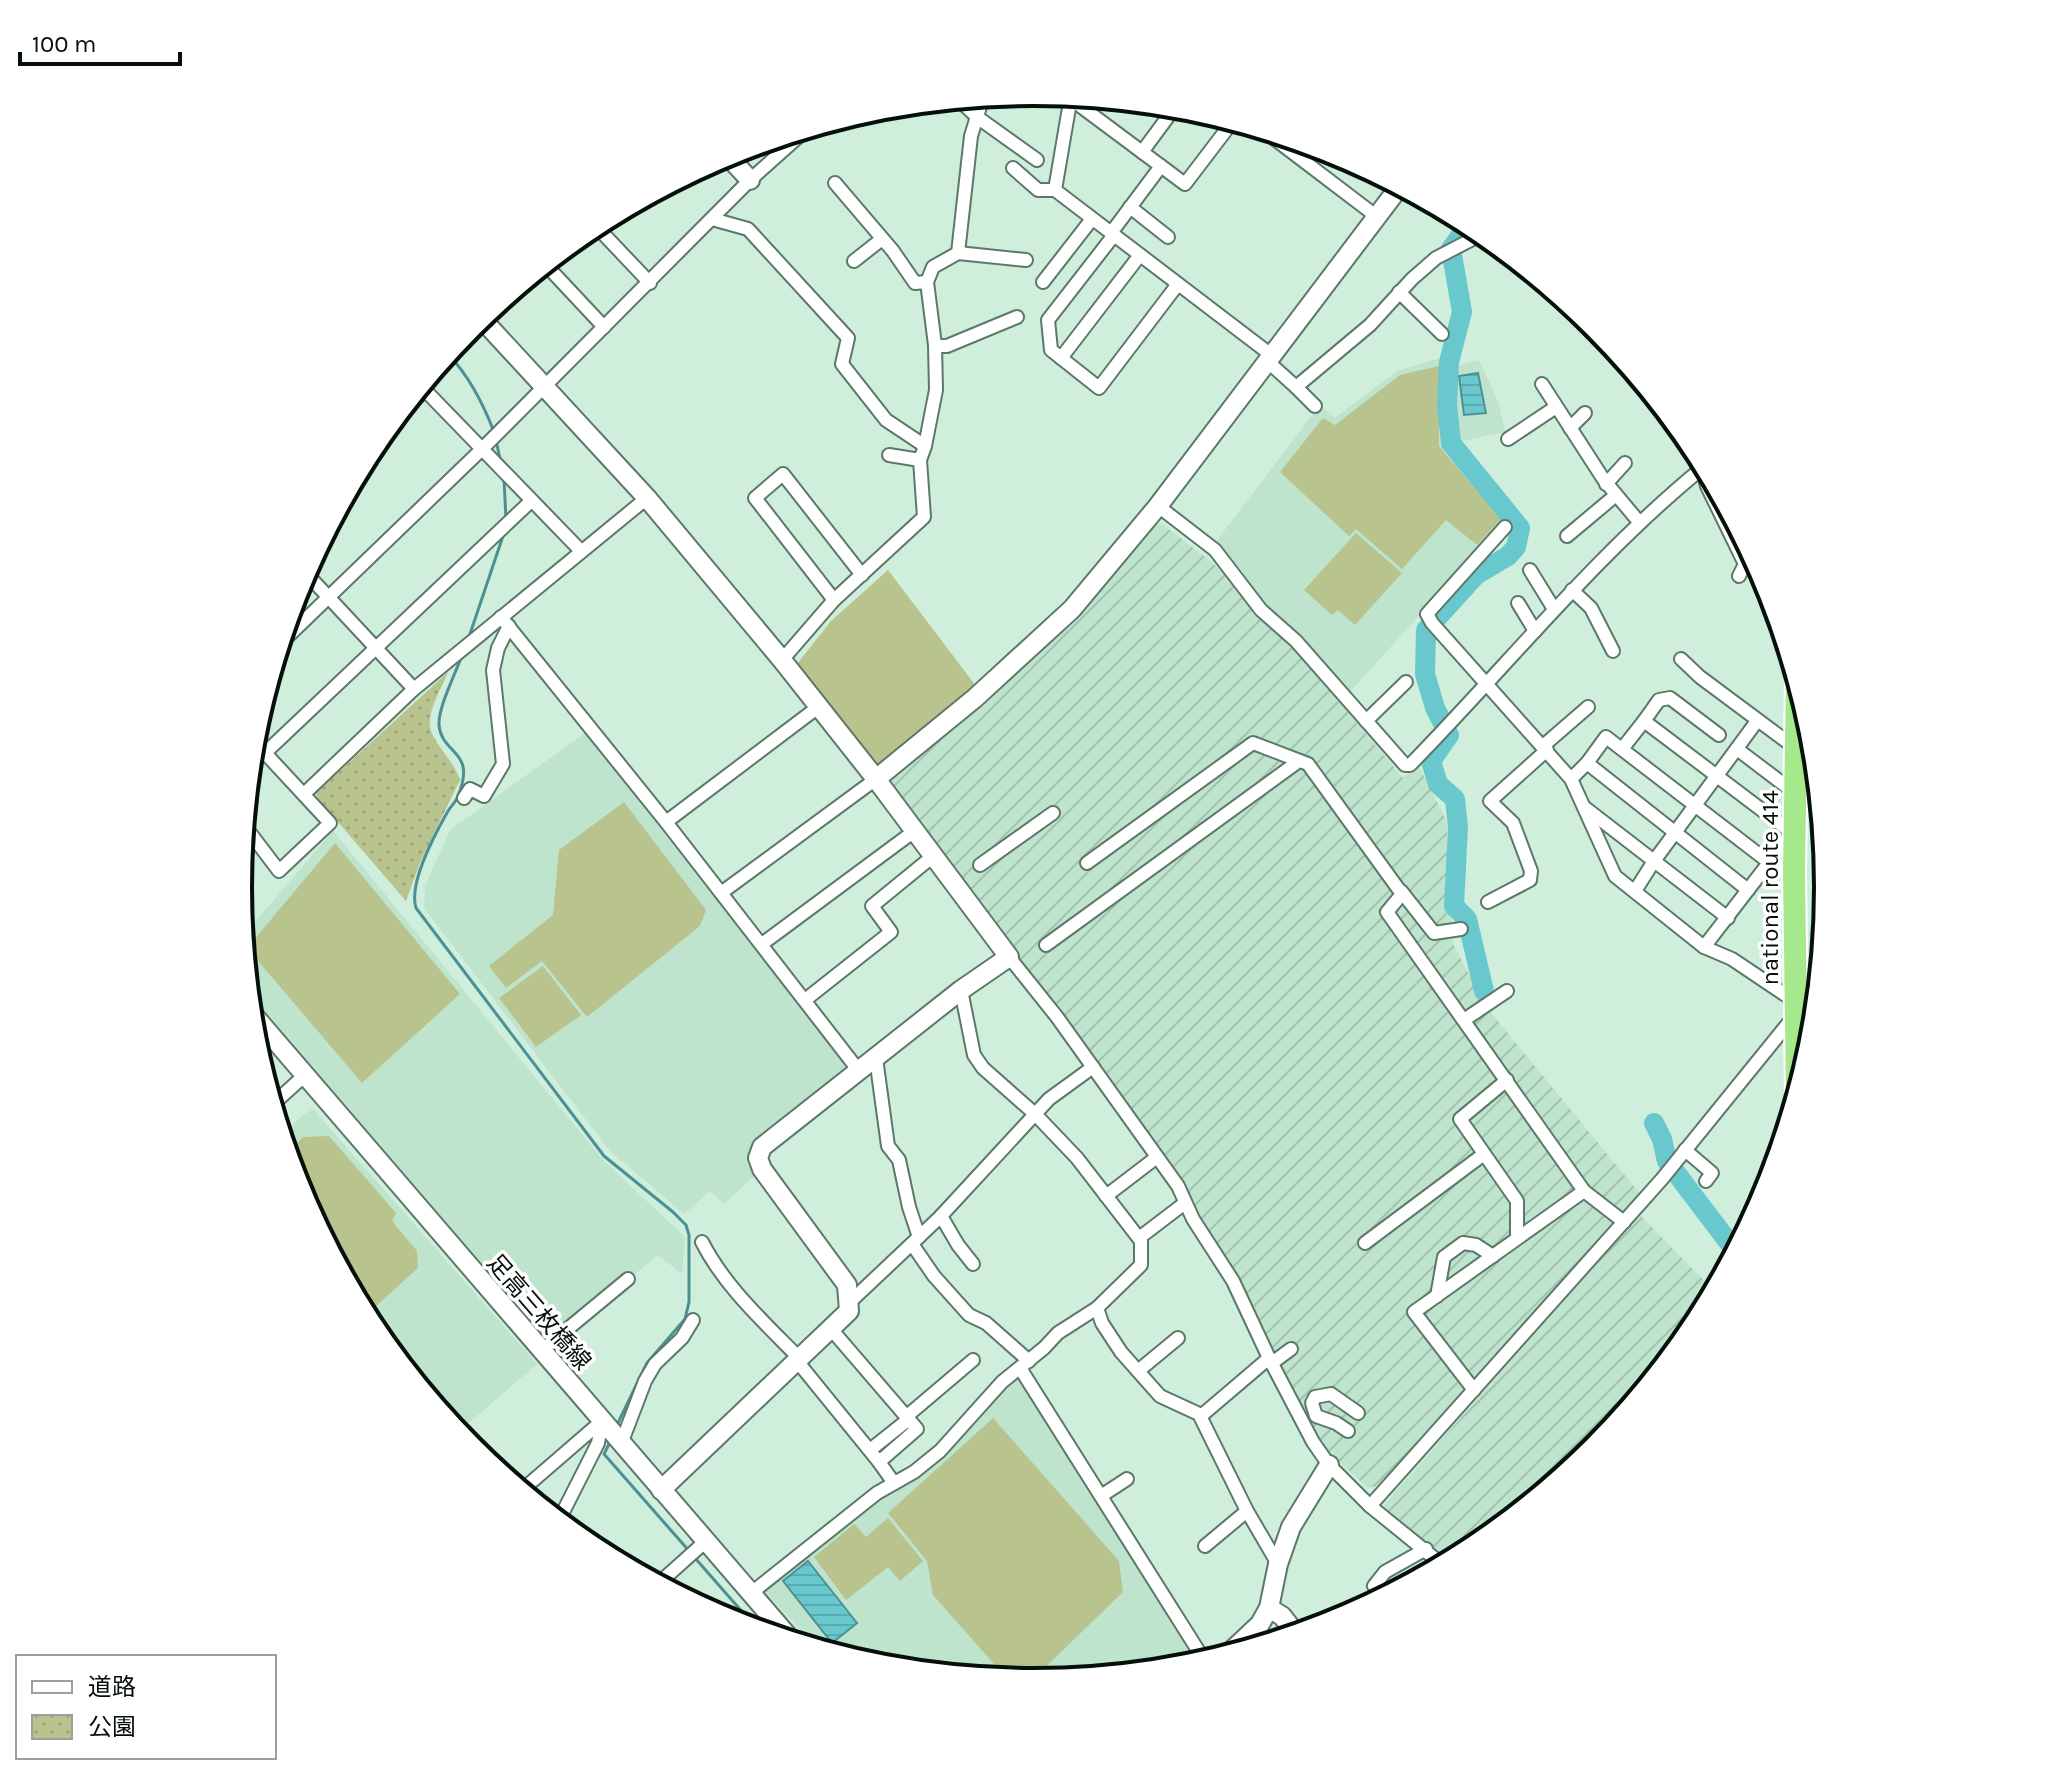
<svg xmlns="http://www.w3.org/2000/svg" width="2067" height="1775" font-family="Karla,'Noto Sans JP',sans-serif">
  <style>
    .built { fill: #bee4cd }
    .industrial { fill: url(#industrial-furrows) }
    .grass { fill: #b9c38e }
    .park { fill: url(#park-dots) }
    .water { fill: url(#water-rules); stroke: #4b9193; stroke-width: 2 }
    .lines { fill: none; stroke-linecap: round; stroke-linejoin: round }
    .stream { stroke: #4b9193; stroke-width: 3 }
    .river { stroke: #69c8ce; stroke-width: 20 }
    .street-casing { stroke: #5c7868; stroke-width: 16 }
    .secondary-casing { stroke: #5c7868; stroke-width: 22 }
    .highway-casing { stroke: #fff; stroke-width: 26 }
    .street { stroke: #fff; stroke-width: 12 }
    .secondary { stroke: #fff; stroke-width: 18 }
    .highway { stroke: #a6e98d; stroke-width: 22 }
    .labels { text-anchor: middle; stroke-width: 7; stroke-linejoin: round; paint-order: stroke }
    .street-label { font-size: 24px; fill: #06100a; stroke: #fff }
    .rim { fill: none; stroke: #06100a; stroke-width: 4 }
  </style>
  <defs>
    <pattern id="industrial-furrows" width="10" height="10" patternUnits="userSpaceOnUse" patternTransform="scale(2)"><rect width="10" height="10" fill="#bee4cd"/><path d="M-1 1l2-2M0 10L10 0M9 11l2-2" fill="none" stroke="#a2c3af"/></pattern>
    <pattern id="park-dots" width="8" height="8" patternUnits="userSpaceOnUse" patternTransform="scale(2)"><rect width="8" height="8" fill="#b9c38e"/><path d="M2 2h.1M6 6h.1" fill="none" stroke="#9ea679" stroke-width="1.8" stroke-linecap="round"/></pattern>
    <pattern id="water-rules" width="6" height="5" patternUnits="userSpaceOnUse" patternTransform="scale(2)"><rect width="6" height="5" fill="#69c8ce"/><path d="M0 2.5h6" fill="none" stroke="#5aabb0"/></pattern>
  </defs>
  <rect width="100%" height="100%" fill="#cfeedc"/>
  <g class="built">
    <path d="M1444,357l13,9 22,-6 19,41 7,31 -61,13 63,74 -159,175 -84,-87 -23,-38 -27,-25 106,-139 15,13 62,-47z"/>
    <path d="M585,733l260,331 -3,13 -91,72 -5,14 9,12 -31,29 -14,-13 -26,23 -74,-63 -186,-243 1,-22 25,-56z"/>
    <path d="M333,831l270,329 82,77 -3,37 -24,-19 -107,88 -303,-352 -5,-55z"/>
    <path d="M312,1108l225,256 -80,69 -85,-104 -74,-138 -17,-57z"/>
    <path d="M1020,1375l182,289 -14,4 -155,15 -155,-15 -60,-19 -55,-60 116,-92 65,-42 38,-39 10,-15z"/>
  </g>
  <g class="industrial">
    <path d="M1162,524l51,39 28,29 13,22 38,32 111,132 16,-11 28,55v37l6,85 34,64 154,187 -260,290 -13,3 -47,-43 -95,-189 -128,-191 -207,-281 -4,-11 186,-151 81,-96z"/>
    <path d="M1640,1215l75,77 -20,38 -99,120 -121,99 -26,14 -66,-57z"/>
  </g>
  <g class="grass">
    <path d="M1439,366v80l62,73 -24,26 -31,-25 -44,49 -46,-40 -7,7 -69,-64 43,-54 12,7 65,-50z"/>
    <path d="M1356,533l46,40 -47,52 -17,-15 -6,5 -28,-25z"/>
    <path d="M888,570l88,116 -99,82 -80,-104 34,-43z"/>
    <path d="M624,802l82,108 -6,16 -113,91 -45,-56 -36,27 -17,-22 64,-51 6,-65z"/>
    <path d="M335,843l125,151 -98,89 -115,-135z"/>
    <path d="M543,966l38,49 -45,32 -37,-49z"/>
    <path d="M329,1136l67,77 -4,8 25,30 1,17 -53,48 -67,-124 -11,-39 16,-16z"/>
    <path d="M993,1418l126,143 4,31 -94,91 -20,-2 -76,-86 -6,-34 -39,-48z"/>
    <path d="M888,1518l35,43 -23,20 -12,-14 -42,33 -32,-43 40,-33 12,13z"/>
  </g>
  <path class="park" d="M448,672c-6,16 -23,42 -17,59 7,18 23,30 29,49l-39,80 -15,41 -87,-101 -3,-7z"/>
  <g class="water">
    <path d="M1478,373l8,40 -22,2 -5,-39z"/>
    <path d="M808,1561l49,62 -25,20 -49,-62z"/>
  </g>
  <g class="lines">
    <g class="stream">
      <path d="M448,354c21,22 35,49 46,78"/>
      <path d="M496,440l4,19"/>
      <path d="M504,479l2,40"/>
      <path d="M469,637l36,-107"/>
      <path d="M462,655c-6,18 -24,52 -23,70 3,31 38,24 19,71 -2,6 -7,10 -10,15 -13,23 -40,72 -32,97l188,248 69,56 13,13 3,10v67l-4,17 -38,44 -31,64"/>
      <path d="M610,1442l-6,12 86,98"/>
      <path d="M695,1558l64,73"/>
    </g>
    <g class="river">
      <path d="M1463,219l4,8 -16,22 11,63 -13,50 -2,42 4,39 69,85 -4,19 -8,9 -32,19 -50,55 -1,44 10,34 14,27 -18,26 7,23 17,15 3,28 -4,79 13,13 17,72"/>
      <path d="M1654,1123l8,16 5,22 69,91"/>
    </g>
    <defs>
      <g id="street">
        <path d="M1071,96l-16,94 215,164"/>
        <path d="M958,99l19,18 60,43"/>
        <path d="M1071,99l114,85 48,-63"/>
        <path d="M1263,130l113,86"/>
        <path d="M1142,152l34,-46"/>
        <path d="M1013,168l25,22h17"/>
        <path d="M835,183l58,68 22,32 12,-1"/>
        <path d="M1130,207l38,30"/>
        <path d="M712,219l36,10 100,109 -6,26 44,56 39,26"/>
        <path d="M594,224l56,59"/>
        <path d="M1111,233l50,-67"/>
        <path d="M1114,235l-66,85 3,30 48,38 79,-104"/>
        <path d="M958,253l68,7"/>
        <path d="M854,261l28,-22"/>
        <path d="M545,264l59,63"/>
        <path d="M1043,282l49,-63"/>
        <path d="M1399,292l43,42"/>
        <path d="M935,346h12l70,-29"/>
        <path d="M1061,358l79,-103"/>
        <path d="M1266,360l30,27 74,-62 42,-46 24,-21 48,-25"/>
        <path d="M1542,384l62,96 35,42"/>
        <path d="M421,386l159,164"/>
        <path d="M1296,387l19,19"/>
        <path d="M391,422l34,-32"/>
        <path d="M1570,428l15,-15"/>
        <path d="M1508,439l48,-32"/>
        <path d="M889,455l31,5"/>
        <path d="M1702,468l5,18 38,78 -6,12"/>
        <path d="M1606,484l19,-21"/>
        <path d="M1158,506l57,44 46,60 35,31 109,124h5c99,-101 186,-211 296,-300"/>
        <path d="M1505,527l-78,87 5,9 139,156 44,97 89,71 28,12 64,43 21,7"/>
        <path d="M1567,536l49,-41"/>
        <path d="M1530,570l24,39"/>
        <path d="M305,572l109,117"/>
        <path d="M1572,590l19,18 22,43"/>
        <path d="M834,600l-79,-102 28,-24 79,101"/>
        <path d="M1518,603l17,28"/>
        <path d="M501,617l165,205 193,249"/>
        <path d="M280,644l201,-194 269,-270 57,-51"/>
        <path d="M1681,659l19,18 98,73"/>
        <path d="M782,660l52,-60 90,-83 -4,-57 5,-14 11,-56 -1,-45 -8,-63 6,-15 25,-14 13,-117 12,-39"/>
        <path d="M1366,721l40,-39"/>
        <path d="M1719,735l-49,-37 -11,2 -15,21 151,114"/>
        <path d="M1543,746l45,-39"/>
        <path d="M1622,749l22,-28"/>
        <path d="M1737,749l58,44"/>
        <path d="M265,753l265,-251"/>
        <path d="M1587,763l161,127"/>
        <path d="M1571,779l16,-16 19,-26 164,126 24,9"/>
        <path d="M304,794l110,-105 233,-191"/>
        <path d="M464,798l6,-9 14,7 19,-32 -10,-94 5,-22 11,-22"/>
        <path d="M1584,807l144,111"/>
        <path d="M666,822l151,-114"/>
        <path d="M244,825l35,46 51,-48 -77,-83"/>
        <path d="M1087,863l166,-120 55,21 94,130 -15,18 197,279 -170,121 60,78"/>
        <path d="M980,865l73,-52"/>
        <path d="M1401,891l33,42 27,-4"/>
        <path d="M1635,891l19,-30 103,-140"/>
        <path d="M721,893l155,-114"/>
        <path d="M1488,902l42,-22 1,-9 -18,-48 -23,-22 57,-51"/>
        <path d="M762,944l151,-112"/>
        <path d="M1046,945l253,-184"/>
        <path d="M1704,947l87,-113"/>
        <path d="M1009,957l48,60 121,169 15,33 40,62 36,77 44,84 16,23 41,41 74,60"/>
        <path d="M961,990l13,65 9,13 52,46 42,44 64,83v24l-44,43 5,15 19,29 39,44 39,18 48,97 31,53"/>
        <path d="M805,1000l86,-68 -19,-26 60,-49"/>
        <path d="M1464,1020l43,-29"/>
        <path d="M876,1058l12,88 11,14 10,47 10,30"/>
        <path d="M1507,1080l-47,39 57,82v37"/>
        <path d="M272,1105l33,-30"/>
        <path d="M1685,1150l27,23 -6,8"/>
        <path d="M1584,1191l40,31"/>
        <path d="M1106,1196l51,-39"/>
        <path d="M941,1216l17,29 15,19"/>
        <path d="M1139,1238l46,-35"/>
        <path d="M702,1242c23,45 62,80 97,116"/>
        <path d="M1365,1243l119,-89"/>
        <path d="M912,1244l22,32 35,39 17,8 43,38"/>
        <path d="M1437,1296l7,-39 19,-14 13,2 17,11"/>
        <path d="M850,1302l90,-85 109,-118 44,-32"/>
        <path d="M831,1329l86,100 -38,33 15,21"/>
        <path d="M541,1351l87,-72"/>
        <path d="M797,1361l82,101"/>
        <path d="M1272,1363l19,-14"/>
        <path d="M1020,1368l186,295"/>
        <path d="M1138,1371l40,-33"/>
        <path d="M907,1416l66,-56"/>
        <path d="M1201,1416l68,-58"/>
        <path d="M1348,1431l-12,-8 -20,-7 -4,-13 3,-6 16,-3 27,19"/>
        <path d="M621,1444l24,-63 10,-17 27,-26 11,-18"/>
        <path d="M870,1450l39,-31"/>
        <path d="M521,1491l81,-70"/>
        <path d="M1101,1496l26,-17"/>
        <path d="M1370,1506l292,-327 133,-164"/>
        <path d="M558,1522l40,-79 4,-22"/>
        <path d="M1205,1546l42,-35"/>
        <path d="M658,1584l48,-43"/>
        <path d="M750,1594l127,-101 37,-21 26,-21 62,-69 42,-34 14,-15 39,-25"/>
        <path d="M1383,1598l-9,-12 11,-14 41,-23"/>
      </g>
      <g id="secondary">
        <path d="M726,154l24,26"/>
        <path d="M480,317l167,181 135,162 94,119 133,178 -48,33 -199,157 -4,11 4,11 85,116 2,26 -188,179"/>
        <path d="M876,779l99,-81 97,-89 86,-103 242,-320"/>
        <path d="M250,1011l543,631"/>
        <path d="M1269,1608l13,8 15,19"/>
        <path d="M1226,1656l34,-32 9,-16 9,-44 13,-37 38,-62"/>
      </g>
      <path id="highway" d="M1797,678l-3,194 3,225"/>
    </defs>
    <use href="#street" class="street-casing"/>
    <use href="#secondary" class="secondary-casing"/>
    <use href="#highway" class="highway-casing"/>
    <use href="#street" class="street"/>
    <use href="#secondary" class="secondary"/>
    <use href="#highway" class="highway"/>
  </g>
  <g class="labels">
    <g class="street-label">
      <text transform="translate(1770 888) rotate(-90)" y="8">national route 414</text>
      <text transform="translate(539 1312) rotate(49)" y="8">足高三枚橋線</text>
    </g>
  </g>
  <path d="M0 0H2067V1775H0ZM252 887a781 781 0 1 1 1562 0a781 781 0 1 1-1562 0Z" fill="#fff" fill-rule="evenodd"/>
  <path class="rim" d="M252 887a781 781 0 1 1 1562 0a781 781 0 1 1-1562 0Z"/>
  <rect x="16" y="1655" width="260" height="104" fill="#ffffff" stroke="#9b9f9d" stroke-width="2"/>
  <rect x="32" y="1681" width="40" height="12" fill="#ffffff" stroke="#9b9f9d" stroke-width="2"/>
  <text x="88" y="1695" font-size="24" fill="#06100a">道路</text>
  <rect x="32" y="1715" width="40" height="24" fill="url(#park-dots)" stroke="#9b9f9d" stroke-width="2"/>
  <text x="88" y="1735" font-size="24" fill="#06100a">公園</text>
  <path d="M20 52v12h160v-12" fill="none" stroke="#06100a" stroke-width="4"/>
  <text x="32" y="52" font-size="24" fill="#06100a" stroke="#ffffff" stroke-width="6" paint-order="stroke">100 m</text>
</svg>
